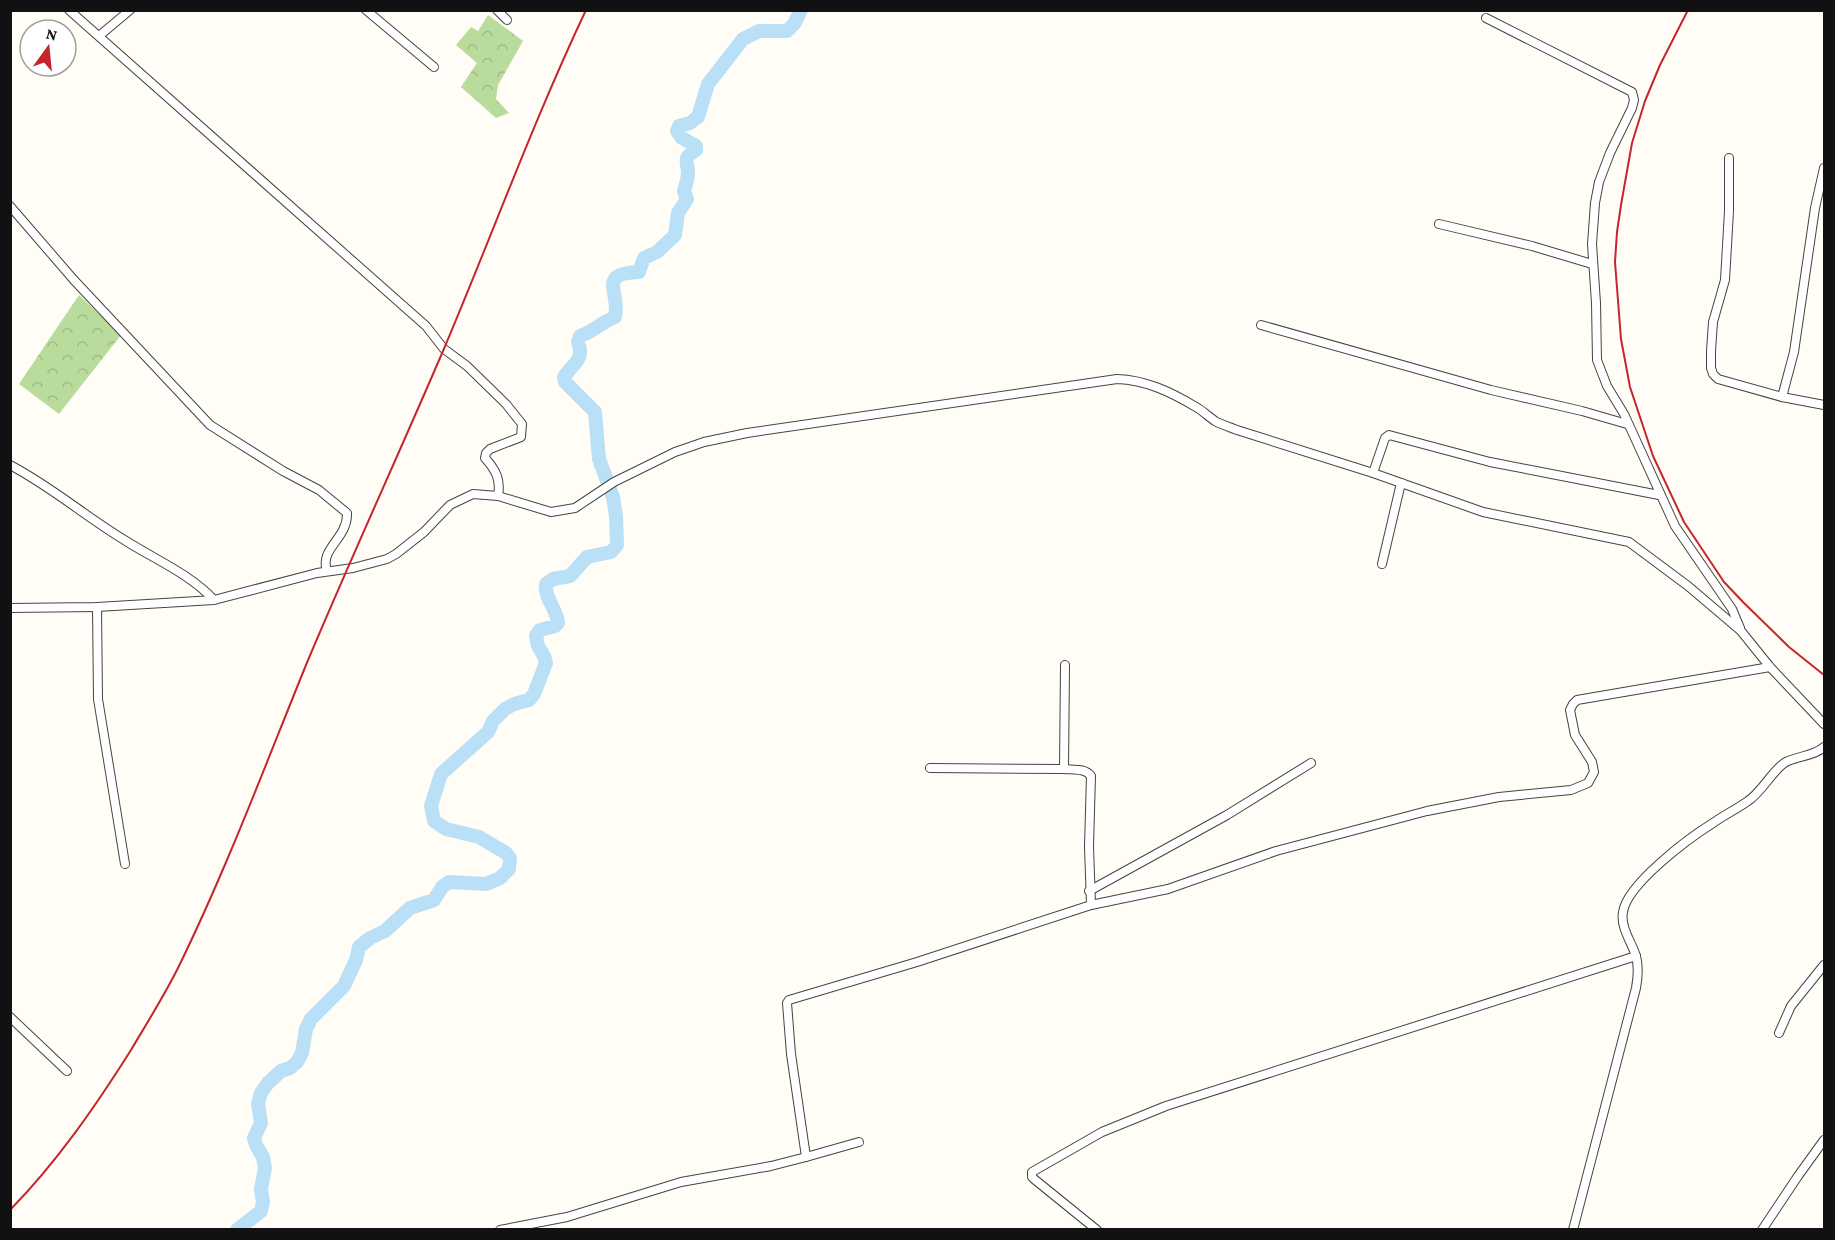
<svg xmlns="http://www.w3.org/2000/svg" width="1835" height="1240" font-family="'Crimson Pro',serif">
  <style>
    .forest { fill: url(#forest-crowns) }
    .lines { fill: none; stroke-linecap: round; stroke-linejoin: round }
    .river { stroke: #b9e0f7; stroke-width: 14 }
    .minor-casing { stroke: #444; stroke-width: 10 }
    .minor { stroke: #fff; stroke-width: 8 }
    .rail { stroke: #c4262e; stroke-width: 2 }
  </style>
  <defs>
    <pattern id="forest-crowns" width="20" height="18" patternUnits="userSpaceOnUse" patternTransform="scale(1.5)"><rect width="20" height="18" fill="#b9dc9c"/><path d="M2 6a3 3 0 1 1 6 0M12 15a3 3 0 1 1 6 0" fill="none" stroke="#9ebc85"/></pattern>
  </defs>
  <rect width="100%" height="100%" fill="#fffdf5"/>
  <g class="forest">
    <path d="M488,15l35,26 -25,44 -2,14 13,14 -13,5 -35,-31 16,-24 -21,-18 15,-18 7,4z"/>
    <path d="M79,295l42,40 -62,79 -40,-30z"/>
  </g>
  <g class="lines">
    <path class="river" d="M237,1230l24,-19 2,-9 -2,-13 4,-21 -2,-11 -7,-12 -2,-7 7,-15 -3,-19 3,-11 7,-10 13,-12 9,-3 7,-6 5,-9 4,-24 5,-10 33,-33 12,-26 3,-13 11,-9 15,-7 25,-23 24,-8 8,-13 7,-5 37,2 14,-6 9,-9 1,-11 -4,-5 -27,-16 -33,-8 -12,-8 -3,-15 10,-32 47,-42 5,-11 12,-12 9,-5 15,-4 5,-6 12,-31 -2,-7 -6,-10 -2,-10 4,-6 15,-4 3,-3c-1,-14 -14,-25 -12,-39l7,-5 17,-3 17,-19 24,-5 6,-7 -1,-29 -3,-19 -14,-38 -4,-47 -30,-30 -1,-5c9,-14 21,-17 14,-35l2,-6c14,-5 22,-14 35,-19 6,-24 -19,-44 24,-45l5,-14 13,-6 18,-17 3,-22 9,-14 -3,-8c2,-6 4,-13 4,-20 -2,-13 -4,-13 8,-21v-4l-14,-8 -5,-7 2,-5 11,-3 8,-6 10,-33 35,-45 16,-8h28l7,-7 7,-14"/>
    <defs>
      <g id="minor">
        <path d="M69,10l357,316 18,23 23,17 39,38 16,20 -1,13 -31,12 -4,4 -1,5c11,12 16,22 13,38"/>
        <path d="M366,10l68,57"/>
        <path d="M497,10l10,10"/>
        <path d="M1486,18l146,74 2,8 -2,8 -22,45 -11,29 -4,21 -3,41 4,59 1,57 10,26 17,28 51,112 57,83 8,19"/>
        <path d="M99,36l31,-26"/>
        <path d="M1729,158v53l-4,69 -12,42 -2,29v17l2,6 5,5 64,18 42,8"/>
        <path d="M10,206l63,73 137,146 73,46 36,19 28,23c1,26 -28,35 -20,58"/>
        <path d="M1439,224l93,22 60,18"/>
        <path d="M1261,325l230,65 91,21 45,13"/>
        <path d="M1782,397l12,-45 21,-144 9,-40"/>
        <path d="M10,465c42,22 76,52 116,76 30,19 64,33 88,59"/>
        <path d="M1373,473l12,-35 4,-3 101,27 169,33"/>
        <path d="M1382,564l19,-81"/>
        <path d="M97,607l1,92 27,165"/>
        <path d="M10,608l87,-1 117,-7 103,-27 36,-5 34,-9 9,-5 28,-22 26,-27 23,-11 25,2 53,16 24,-4 39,-26 61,-30 29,-10 43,-9 370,-54c29,1 54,13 79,28 7,4 13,10 19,14 7,4 15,6 22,9l136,43 110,39 146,30 59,44 53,45 29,36 54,57"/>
        <path d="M930,768l134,1c9,1 21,-1 27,7l-2,70 2,59"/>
        <path d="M1064,769l1,-104"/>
        <path d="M1089,891l138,-76 84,-52"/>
        <path d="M10,1017l57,54"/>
        <path d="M1779,1033l12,-27 33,-41"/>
        <path d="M806,1157l53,-15"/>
        <path d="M500,1230l67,-13 114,-35 90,-16 35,-9 -15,-103 -4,-51 2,-3 128,-38 174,-57 77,-16 108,-38 151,-40 72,-14 72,-7 17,-7 6,-11 -2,-10 -17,-27 -5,-25 3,-6 4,-4 193,-33"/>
        <path d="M1097,1230l-63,-51 -2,-2v-5l70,-40 64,-26 470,-150"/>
        <path d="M1573,1230l63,-242c2,-11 3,-21 0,-32 -4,-13 -16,-29 -13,-44 4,-28 66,-74 90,-89 11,-8 24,-14 35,-22 15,-10 25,-32 38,-39 12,-6 28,-6 38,-15"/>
        <path d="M1762,1230l36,-54 26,-36"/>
      </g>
    </defs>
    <use href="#minor" class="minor-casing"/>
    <use href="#minor" class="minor"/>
    <g class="rail">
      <path d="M1688,10l-28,55 -15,36 -13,42 -11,62 -4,27 -2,30 6,77 9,48 23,69 31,66 40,60 20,21 45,44 35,28"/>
      <path d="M10,1210c47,-48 85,-103 121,-160 16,-27 33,-54 47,-82 48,-98 87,-202 128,-303 44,-105 92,-209 137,-314 48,-113 90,-229 143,-341"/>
    </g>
  </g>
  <rect width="1835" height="1240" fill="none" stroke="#111111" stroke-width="24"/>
  <g transform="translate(48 48) rotate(15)"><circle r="28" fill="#ffffff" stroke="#a0a0a0" stroke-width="1.5"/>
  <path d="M0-4.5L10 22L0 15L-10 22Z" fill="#c4262e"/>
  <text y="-9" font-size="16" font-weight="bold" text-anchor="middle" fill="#111111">N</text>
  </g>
</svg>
